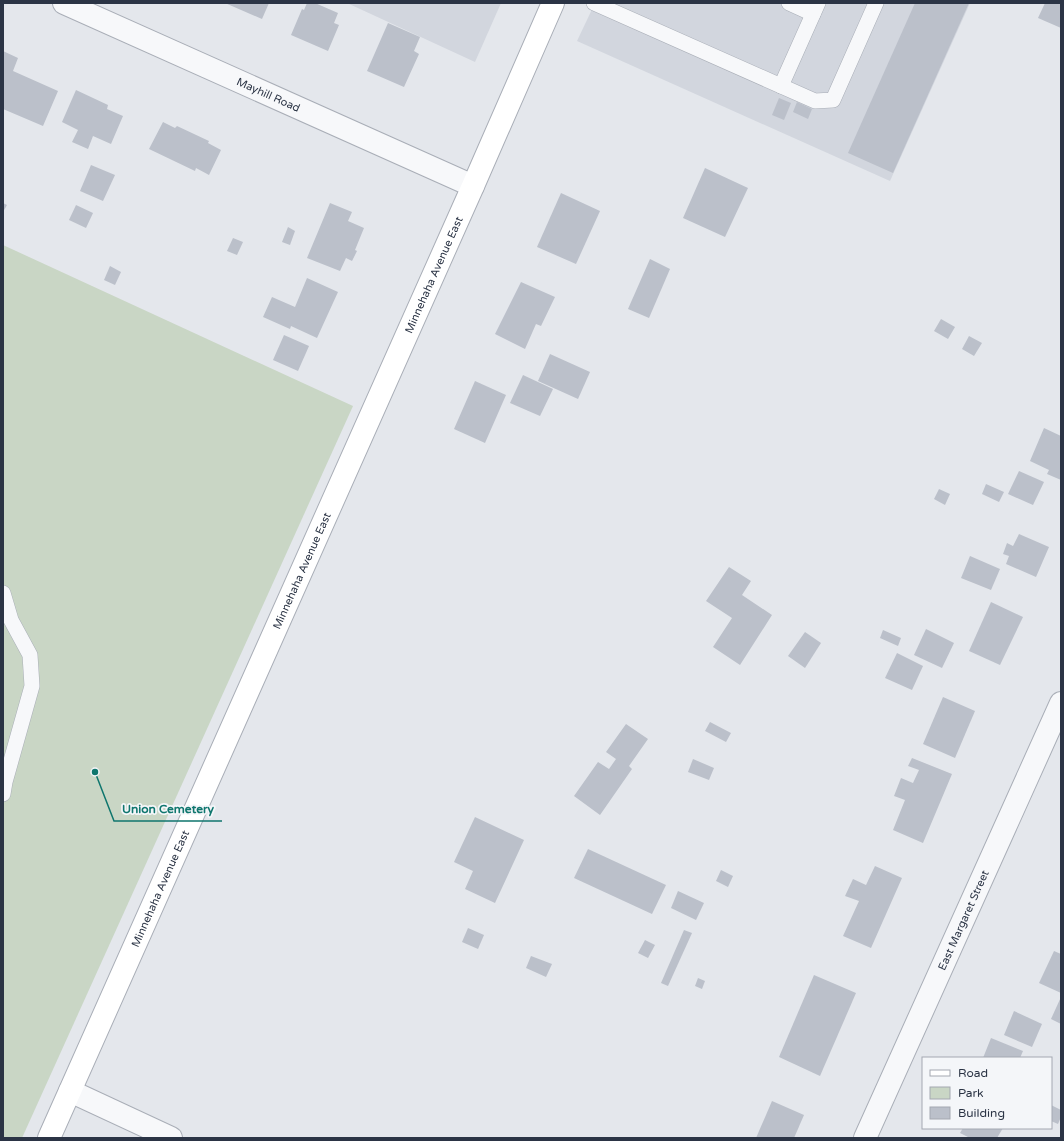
<svg xmlns="http://www.w3.org/2000/svg" width="1064" height="1141" font-family="'Varela Round',sans-serif">
  <style>
    .built { fill: #d2d6de }
    .green { fill: #c9d6c5 }
    .building { fill: #bbc0ca }
    .lines { fill: none; stroke-linecap: round; stroke-linejoin: round }
    .lane-casing { stroke: #a9aeb7; stroke-width: 16 }
    .street-casing { stroke: #a9aeb7; stroke-width: 24 }
    .secondary-casing { stroke: #a9aeb7; stroke-width: 24 }
    .lane { stroke: #f7f8fa; stroke-width: 15 }
    .street { stroke: #f7f8fa; stroke-width: 22 }
    .secondary { stroke: #fff; stroke-width: 22 }
    .labels { text-anchor: middle; stroke-width: 3.5; stroke-linejoin: round; paint-order: stroke }
    .street-label { font-size: 11px; fill: #2b3445; stroke: #f4f6f9 }
    .leader { fill: none; stroke: #0f766e; stroke-width: 1.5 }
    .callout-dot { fill: #0f766e; stroke: #f4f6f9; stroke-width: 1.5 }
    .callout-label { font-size: 12px; text-anchor: middle; font-weight: bold; fill: #0f766e; stroke: #f4f6f9; stroke-width: 3.5; stroke-linejoin: round; paint-order: stroke }
  </style>
  <rect width="100%" height="100%" fill="#e4e7ec"/>
  <g class="built">
    <path d="M347,3h154l-26,59z"/>
    <path d="M595,3h375l-80,178 -313,-140z"/>
  </g>
  <path class="green" d="M3,245l350,161 -331,732h-19z"/>
  <g class="building">
    <path d="M225,3h44l-7,16z"/>
    <path d="M307,3h8l23,10 -4,10 5,2 -11,26 -37,-16 11,-26 2,1z"/>
    <path d="M915,3h54l-76,170 -45,-20z"/>
    <path d="M1045,3h16v25l-23,-10z"/>
    <path d="M388,23l32,14 -6,14 5,3 -15,33 -37,-16z"/>
    <path d="M3,51l15,7 -5,13 45,20 -15,35 -40,-17z"/>
    <path d="M76,90l32,15 -1,4 16,7 -12,28 -18,-8 -5,13 -16,-7 6,-12 -16,-8z"/>
    <path d="M779,98l12,5 -7,17 -12,-5z"/>
    <path d="M797,102l15,7 -4,10 -15,-7z"/>
    <path d="M163,122l12,6 2,-2 32,15 -1,2 13,7 -12,25 -13,-7 -1,3 -46,-22z"/>
    <path d="M91,165l24,10 -12,26 -23,-10z"/>
    <path d="M705,168l43,20 -23,49 -42,-19z"/>
    <path d="M561,193l39,18 -24,53 -39,-17z"/>
    <path d="M3,203l4,2 -4,7z"/>
    <path d="M330,203l22,9 -4,9 16,7 -9,22 2,1 -5,10 -6,-3 -6,13 -33,-13z"/>
    <path d="M76,205l17,8 -7,15 -17,-8z"/>
    <path d="M288,227l7,4 -5,14 -8,-3z"/>
    <path d="M233,238l10,4 -6,13 -10,-4z"/>
    <path d="M650,259l20,10 -21,49 -21,-9z"/>
    <path d="M110,266l11,6 -6,13 -11,-5z"/>
    <path d="M307,278l31,14 -21,46 -26,-12 -1,3 -27,-12 9,-20 23,10z"/>
    <path d="M521,282l34,15 -14,29 -5,-2 -11,25 -30,-15z"/>
    <path d="M941,319l14,8 -7,12 -14,-8z"/>
    <path d="M284,335l25,11 -11,25 -25,-11z"/>
    <path d="M969,336l13,7 -8,13 -12,-7z"/>
    <path d="M550,354l40,18 -12,27 -40,-18z"/>
    <path d="M523,375l30,14 -13,27 -30,-13z"/>
    <path d="M475,381l31,14 -21,48 -31,-14z"/>
    <path d="M1044,428l17,8v44l-14,-6 2,-4 -19,-9z"/>
    <path d="M1019,471l25,11 -11,23 -25,-11z"/>
    <path d="M986,484l18,8 -5,10 -17,-8z"/>
    <path d="M939,489l11,5 -5,11 -11,-6z"/>
    <path d="M1019,534l30,13 -13,30 -30,-13 3,-8 -6,-2 4,-11 6,3z"/>
    <path d="M970,556l30,13 -9,21 -30,-12z"/>
    <path d="M729,567l22,14 -9,14 30,20 -32,50 -27,-18 19,-29 -26,-17z"/>
    <path d="M991,602l32,15 -23,48 -31,-14z"/>
    <path d="M926,629l28,14 -12,25 -28,-13z"/>
    <path d="M883,630l18,8 -3,8 -18,-8z"/>
    <path d="M805,632l16,11 -16,25 -17,-12z"/>
    <path d="M897,653l26,13 -11,24 -27,-12z"/>
    <path d="M943,697l32,14 -20,47 -32,-14z"/>
    <path d="M710,722l21,11 -5,9 -21,-11z"/>
    <path d="M626,724l22,15 -19,27 3,3 -32,46 -26,-19 24,-34 11,7 7,-10 -10,-7z"/>
    <path d="M912,758l40,16 -29,69 -30,-13 12,-30 -11,-4 7,-18 12,5 6,-13 -11,-4z"/>
    <path d="M693,759l21,9 -5,12 -21,-8z"/>
    <path d="M475,817l49,23 -29,63 -30,-14 8,-18 -19,-9z"/>
    <path d="M588,849l78,36 -14,29 -78,-36z"/>
    <path d="M875,866l27,12 -31,70 -28,-12 16,-35 -14,-5 8,-17 13,6z"/>
    <path d="M721,870l12,6 -5,11 -12,-6z"/>
    <path d="M678,891l26,12 -8,17 -25,-12z"/>
    <path d="M468,928l16,7 -6,14 -16,-7z"/>
    <path d="M684,930l8,3 -24,53 -7,-3z"/>
    <path d="M645,940l10,5 -7,13 -10,-5z"/>
    <path d="M1054,951l7,3v39l-22,-10z"/>
    <path d="M531,956l21,8 -6,13 -20,-9z"/>
    <path d="M814,975l42,18 -36,83 -41,-19z"/>
    <path d="M698,978l7,3 -3,8 -7,-3z"/>
    <path d="M1061,997v27l-10,-5z"/>
    <path d="M1014,1011l28,13 -10,23 -28,-12z"/>
    <path d="M991,1038l32,13 -3,7h-37z"/>
    <path d="M772,1101l32,14 -10,23h-38z"/>
    <path d="M1051,1105l10,5v7l-3,7 -7,-3z"/>
    <path d="M963,1128h40l-6,10h-27l-10,-5z"/>
  </g>
  <g class="lines">
    <defs>
      <g id="lane">
        <path d="M594,3l221,98 18,-1 43,-97"/>
        <path d="M789,3l24,11"/>
        <path d="M781,86l37,-83"/>
        <path d="M3,593l8,27 19,35 2,31 -27,96 -2,12"/>
      </g>
      <g id="street">
        <path id="s1" d="M64,3l409,183"/>
        <path d="M70,1091l101,47"/>
        <path id="s2" d="M865,1138l196,-435"/>
      </g>
      <g id="secondary">
        <path id="s3" d="M49,1138l424,-952 80,-183"/>
      </g>
    </defs>
    <use href="#lane" class="lane-casing"/>
    <use href="#street" class="street-casing"/>
    <use href="#secondary" class="secondary-casing"/>
    <use href="#lane" class="lane"/>
    <use href="#street" class="street"/>
    <use href="#secondary" class="secondary"/>
  </g>
  <g class="labels">
    <g class="street-label">
      <text dy="4" stroke="none"><textPath href="#s1" startOffset="224">Mayhill Road</textPath></text>
      <text dy="4" stroke="none"><textPath href="#s3" startOffset="945">Minnehaha Avenue East</textPath></text>
      <text dy="4" stroke="none"><textPath href="#s3" startOffset="621">Minnehaha Avenue East</textPath></text>
      <text dy="4" stroke="none"><textPath href="#s3" startOffset="273">Minnehaha Avenue East</textPath></text>
      <text dy="4" stroke="none"><textPath href="#s2" startOffset="239">East Margaret Street</textPath></text>
    </g>
  </g>
  <path class="leader" d="M95 772L114 821H222"/>
  <circle class="callout-dot" cx="95" cy="772" r="4"/>
  <g class="callout-label">
    <text x="168" y="813">Union Cemetery</text>
  </g>
  <rect width="1064" height="1141" fill="none" stroke="#2b3445" stroke-width="8"/>
  <rect x="922" y="1057" width="130" height="72" fill="#f4f6f9" stroke="#a4a8b1"/>
  <rect x="930" y="1070" width="20" height="6" fill="#ffffff" stroke="#a4a8b1"/>
  <text x="958" y="1077" font-size="12" fill="#2b3445">Road</text>
  <rect x="930" y="1087" width="20" height="12" fill="#c9d6c5" stroke="#a4a8b1"/>
  <text x="958" y="1097" font-size="12" fill="#2b3445">Park</text>
  <rect x="930" y="1107" width="20" height="12" fill="#bbc0ca" stroke="#a4a8b1"/>
  <text x="958" y="1117" font-size="12" fill="#2b3445">Building</text>
</svg>
